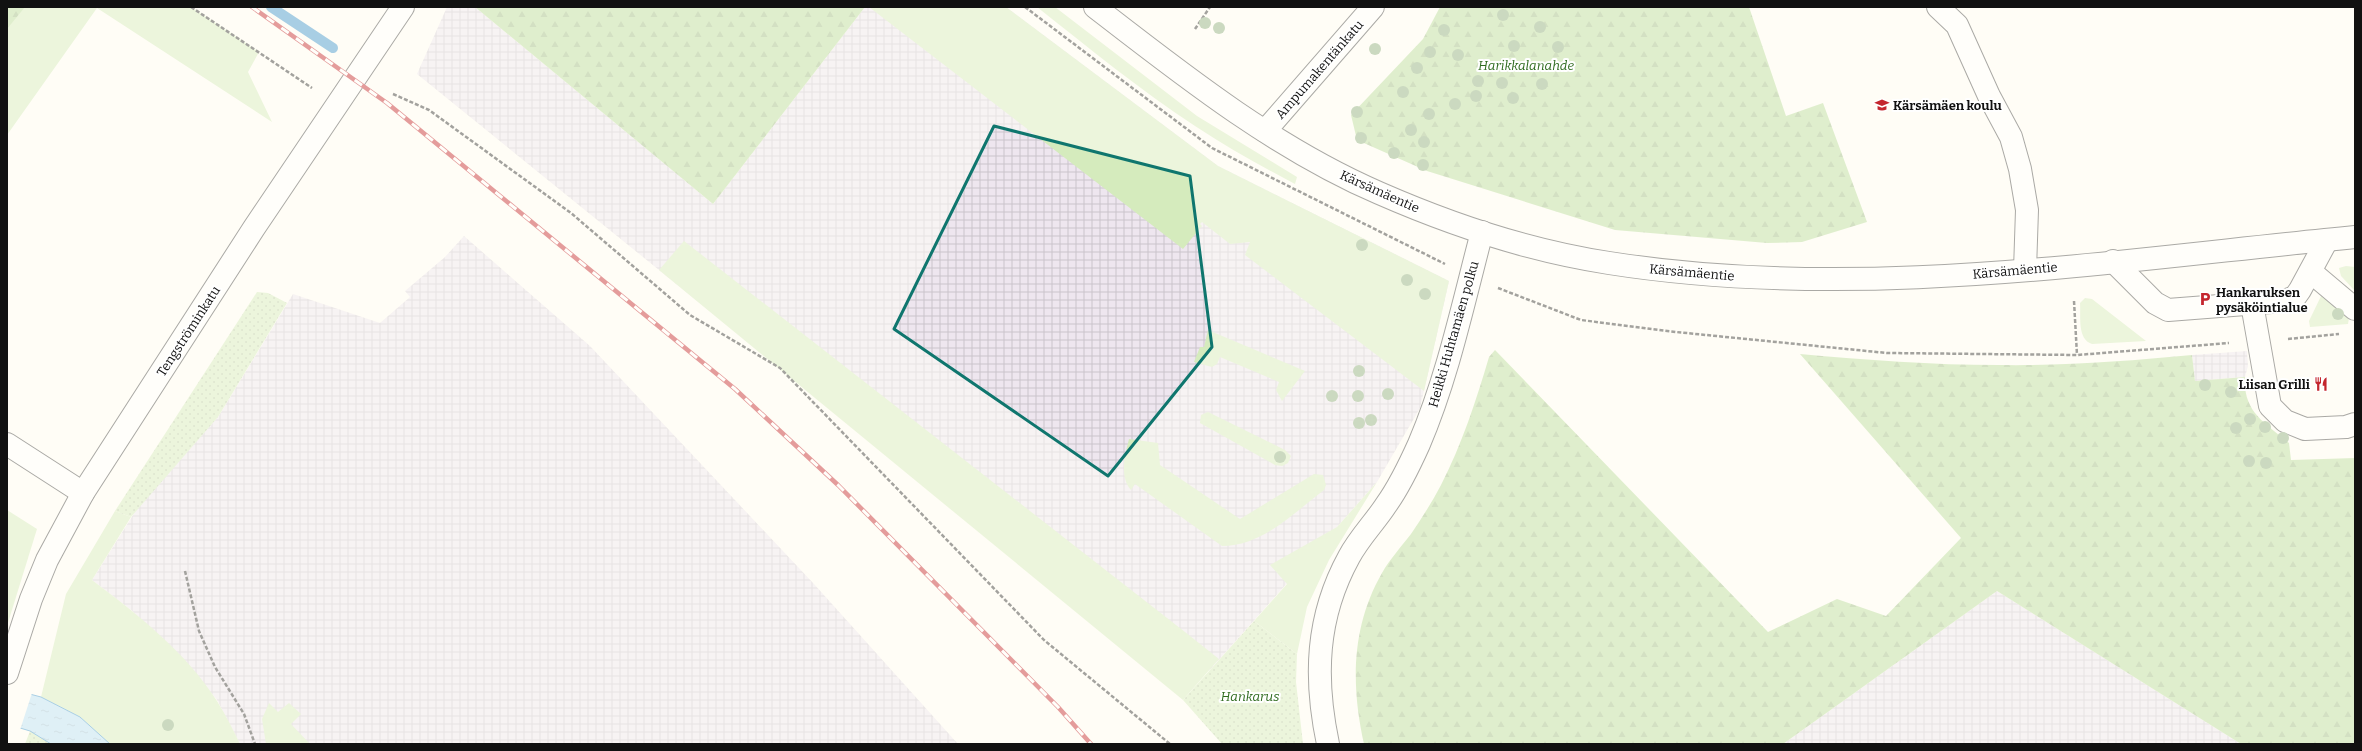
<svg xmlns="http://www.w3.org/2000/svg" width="2362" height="751" font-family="Bitter,serif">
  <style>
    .industrial { fill: url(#industrial-grid) }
    .grass { fill: #d5ebbd }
    .forest { fill: url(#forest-firs) }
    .park { fill: url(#park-dots) }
    .water { fill: url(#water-ripples); stroke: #3f96cf }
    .pier { fill: #fffdf5 }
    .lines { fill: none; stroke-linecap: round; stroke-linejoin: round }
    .stream { stroke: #3f96cf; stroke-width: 10 }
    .minor-casing { stroke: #444; stroke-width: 24 }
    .path { stroke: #333; stroke-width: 2.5; stroke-dasharray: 4 2; stroke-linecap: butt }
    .minor { stroke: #fff; stroke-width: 22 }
    .rail-casing { stroke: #c4262e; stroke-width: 4.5 }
    .rail { stroke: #fff; stroke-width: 3; stroke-dasharray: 9; stroke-linecap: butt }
    .tree { fill: #8dad7f }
    .marked { fill: none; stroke: #0f766e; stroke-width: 3; stroke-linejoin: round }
    .labels { text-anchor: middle; stroke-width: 4; stroke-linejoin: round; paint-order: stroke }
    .park-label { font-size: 13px; font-style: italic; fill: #2f6b1f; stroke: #fff }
    .street-label { font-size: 13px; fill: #111; stroke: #fff }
    .poi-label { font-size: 13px; font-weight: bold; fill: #111; stroke: #fff; text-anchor: start }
  </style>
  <defs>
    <pattern id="industrial-grid" width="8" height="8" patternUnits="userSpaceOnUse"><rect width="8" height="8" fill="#eee6ef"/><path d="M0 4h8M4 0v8" fill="none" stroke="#cbc4cc"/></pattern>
    <pattern id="forest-firs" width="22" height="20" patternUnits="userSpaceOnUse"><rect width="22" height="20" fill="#b9dc9c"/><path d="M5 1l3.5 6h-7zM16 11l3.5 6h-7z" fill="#9ebc85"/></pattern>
    <pattern id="park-dots" width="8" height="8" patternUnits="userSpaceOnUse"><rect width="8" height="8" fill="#d5ebbd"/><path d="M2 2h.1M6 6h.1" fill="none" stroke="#b6c8a1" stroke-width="1.8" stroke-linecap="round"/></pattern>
    <pattern id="water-ripples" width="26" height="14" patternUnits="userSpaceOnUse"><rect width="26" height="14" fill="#b9e0f7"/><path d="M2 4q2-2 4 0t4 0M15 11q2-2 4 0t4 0" fill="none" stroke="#9ebfd3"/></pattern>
  </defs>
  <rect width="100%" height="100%" fill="#fffdf5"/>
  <g class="industrial">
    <path d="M447,7h28l238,197 152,-197h141l212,159 231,115 -29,127 -43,74 -168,189 -429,-303 -363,-294z"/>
    <path d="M464,236l126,110 224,238 144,160h-718l-23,-44 -33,-40 -53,-50 -39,-30 46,-73 80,-90 75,-123 87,29 30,-26 -5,-6 40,-34z"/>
    <path d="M2247,351l1,15 -3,11 -50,4 -3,-26z"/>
    <path d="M1997,591l244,153h-458z"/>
  </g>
  <g class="grass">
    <path d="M7,7h184l68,45 -11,20 24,50 -175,-114 -90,127z"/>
    <path d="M869,7h137l212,159 231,115 -25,110 -179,-136 5,-13 -20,2 -28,-22 -2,2 2,2 -19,23z"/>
    <path d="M1037,7h18l142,109 100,61 -2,7c-34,-18 -67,-36 -100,-58 -55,-36 -106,-78 -158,-119z"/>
    <path d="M684,241l501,391 34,27 -36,41 -524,-430z"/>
    <path d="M2346,266l9,1v24l-14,-15 -2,-8z"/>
    <path d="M2323,292l26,26 -1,6 -38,3 -1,-6z"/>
    <path d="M2085,298l7,1 54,42 -54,3c-15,-5 -11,-27 -12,-41z"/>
    <path d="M1208,330l97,41 -23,30 -6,-11 3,-8 -59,-25 -3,7 -5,3 -18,-5 6,-15h4z"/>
    <path d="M1208,412l77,38 6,6 -3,7 -6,3 -7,-1 -75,-42 1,-8z"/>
    <path d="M1129,439l29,4 2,22 80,54 74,-45 9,1 3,10 -2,5c-30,23 -62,56 -102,56l-87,-62 -4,6c-12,-14 -6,-35 -2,-51z"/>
    <path d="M1377,482l-48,78 -22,47 -10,47 -43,-33 33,-37 -17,-19 67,-38z"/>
    <path d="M7,510l30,19 -30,97z"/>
    <path d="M115,511l16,6 -39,63c45,34 94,72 125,121 9,14 16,29 23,43h-130l-30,-27 -39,-20 25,-103z"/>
    <path d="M269,703l9,9 11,-9 12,11 -10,10 18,19 -43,1 -4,-25z"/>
  </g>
  <g class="forest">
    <path d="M7,7h18l-18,22z"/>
    <path d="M475,7h390l-152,197z"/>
    <path d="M1440,7h309l37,109 37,-13 44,119 -65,20 -35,1 -152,-13 -188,-59 -70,-31 -6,-25 72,-76z"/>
    <path d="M1495,350l273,282 69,-33 49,17 75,-78 -161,-184c66,6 132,11 199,11 65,1 129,-4 193,-10l3,26 50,-4c-2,35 19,45 44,66l2,17 64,-2v286h-114l-244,-153 -214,153h-419c-13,-58 -13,-117 18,-171 8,-14 19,-26 29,-39 11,-16 21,-32 30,-49 21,-41 35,-84 48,-128z"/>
  </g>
  <g class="park">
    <path d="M257,292l11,1 19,10 -69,114 -87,100 -16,-6z"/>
    <path d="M1254,621l43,33 -1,28 7,62h-81l-39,-44z"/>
    <path d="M30,731l21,13h-26z"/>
  </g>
  <path class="water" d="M7,688l34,9 39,20 30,27h-59l-21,-13 -23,-7z"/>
  <path class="pier" d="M7,686l25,7 -12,37 -13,-4z"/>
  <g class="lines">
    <path class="stream" d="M271,7l62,41"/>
    <defs>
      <g id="minor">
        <path d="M1095,7c89,69 180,141 284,186 73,32 151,58 230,70 248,39 499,-2 746,-26"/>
        <path d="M1938,7l19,18 32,71 22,41 9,32 7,41 -2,60"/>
        <path d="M1265,131l108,-124"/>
        <path d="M2113,261l42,42 13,7 116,-9 11,-4 5,-7 27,-50"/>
        <path d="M2311,272l44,37"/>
        <path d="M2252,304l18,102 15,15 20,8 41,-2 9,-3"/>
        <path d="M7,444l76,49"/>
        <path d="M7,673l24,-74 16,-39 36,-67 171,-265 149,-221"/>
        <path d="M1328,744c-14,-66 -12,-127 21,-187 10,-19 26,-35 37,-52 13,-18 24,-41 33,-61 29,-68 44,-140 63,-212"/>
      </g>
    </defs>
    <use href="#minor" class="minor-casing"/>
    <g class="path">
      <path d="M191,7l121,81"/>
      <path d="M1025,7l187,141 233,116"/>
      <path d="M1195,29l15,-22"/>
      <path d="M393,94l36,16 142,103 119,102 90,53 264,272 126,104"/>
      <path d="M1498,288l83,32 95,12 211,21 190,2 152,-12"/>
      <path d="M2074,301l3,54"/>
      <path d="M2288,339l51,-5"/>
      <path d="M185,571l14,60 16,36 29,47 11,30"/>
    </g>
    <use href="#minor" class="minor"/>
    <defs>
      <path id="rail" d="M252,7l135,96 348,286 103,96 220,222 33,37"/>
    </defs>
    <use href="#rail" class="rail-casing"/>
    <use href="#rail" class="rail"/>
  </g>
  <g class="tree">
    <circle cx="1503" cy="15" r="6"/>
    <circle cx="1205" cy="23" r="6"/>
    <circle cx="1540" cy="27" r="6"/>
    <circle cx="1219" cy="28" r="6"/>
    <circle cx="1444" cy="30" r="6"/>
    <circle cx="1514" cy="46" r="6"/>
    <circle cx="1558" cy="47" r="6"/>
    <circle cx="1375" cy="49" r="6"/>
    <circle cx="1430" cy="52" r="6"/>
    <circle cx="1458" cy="55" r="6"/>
    <circle cx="1417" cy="68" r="6"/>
    <circle cx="1478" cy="81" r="6"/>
    <circle cx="1502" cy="83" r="6"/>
    <circle cx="1542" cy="84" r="6"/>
    <circle cx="1403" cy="92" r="6"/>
    <circle cx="1476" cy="96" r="6"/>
    <circle cx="1513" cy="98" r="6"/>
    <circle cx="1455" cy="104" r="6"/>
    <circle cx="1357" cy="112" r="6"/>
    <circle cx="1429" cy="114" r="6"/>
    <circle cx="1411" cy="130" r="6"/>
    <circle cx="1361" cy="138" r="6"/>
    <circle cx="1424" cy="142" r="6"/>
    <circle cx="1394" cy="153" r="6"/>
    <circle cx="1423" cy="165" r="6"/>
    <circle cx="1362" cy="245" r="6"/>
    <circle cx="1407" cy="280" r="6"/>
    <circle cx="1425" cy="294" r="6"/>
    <circle cx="2338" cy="314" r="6"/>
    <circle cx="1359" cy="371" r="6"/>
    <circle cx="2205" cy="385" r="6"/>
    <circle cx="2231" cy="392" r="6"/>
    <circle cx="1388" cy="394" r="6"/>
    <circle cx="1332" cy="396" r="6"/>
    <circle cx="1358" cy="396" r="6"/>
    <circle cx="2250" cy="419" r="6"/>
    <circle cx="1371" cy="420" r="6"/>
    <circle cx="1359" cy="423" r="6"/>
    <circle cx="2265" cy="427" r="6"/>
    <circle cx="2236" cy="428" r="6"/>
    <circle cx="2283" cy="438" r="6"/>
    <circle cx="1280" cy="457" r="6"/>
    <circle cx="2249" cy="461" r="6"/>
    <circle cx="2266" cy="463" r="6"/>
    <circle cx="168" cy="725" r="6"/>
  </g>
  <path d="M0 0H2362V751H0ZM994,126l196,50 22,171 -104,129 -214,-147z" fill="#fffdf5" fill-opacity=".55" fill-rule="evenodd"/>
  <path class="marked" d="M994,126l196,50 22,171 -104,129 -214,-147z"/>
  <defs>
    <symbol id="school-bare" viewBox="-9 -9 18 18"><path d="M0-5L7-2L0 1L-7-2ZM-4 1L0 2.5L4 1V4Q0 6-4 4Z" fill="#c4262e" stroke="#fff" stroke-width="2.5" paint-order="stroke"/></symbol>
    <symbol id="parking-bare" viewBox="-9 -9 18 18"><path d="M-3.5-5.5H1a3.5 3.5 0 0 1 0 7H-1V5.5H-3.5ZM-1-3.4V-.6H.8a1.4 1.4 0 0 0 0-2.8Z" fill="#c4262e" stroke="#fff" stroke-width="2.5" paint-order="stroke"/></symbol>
    <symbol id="restaurant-bare" viewBox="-9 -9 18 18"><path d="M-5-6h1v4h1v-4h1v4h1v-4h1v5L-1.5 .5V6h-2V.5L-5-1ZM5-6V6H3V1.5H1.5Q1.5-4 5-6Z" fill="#c4262e" stroke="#fff" stroke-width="2.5" paint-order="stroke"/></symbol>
  </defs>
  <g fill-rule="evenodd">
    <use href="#school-bare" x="1872" y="95" width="20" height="20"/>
    <use href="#parking-bare" x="2195" y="289" width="20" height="20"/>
    <use href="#restaurant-bare" x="2311" y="374" width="20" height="20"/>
  </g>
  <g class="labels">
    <g class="park-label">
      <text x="1526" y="70">Harikkalanahde</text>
      <text x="1250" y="701">Hankarus</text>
    </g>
    <g class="street-label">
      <text transform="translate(1319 69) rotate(-49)" y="5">Ampumakentänkatu</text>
      <text transform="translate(1380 191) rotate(24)" y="5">Kärsämäentie</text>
      <text transform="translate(2015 270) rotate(-5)" y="5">Kärsämäentie</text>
      <text transform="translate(1692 272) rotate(5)" y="5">Kärsämäentie</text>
      <text transform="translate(188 331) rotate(-57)" y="5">Tengströminkatu</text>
      <text transform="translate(1453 334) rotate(-74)" y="5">Heikki Huhtamäen polku</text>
    </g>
    <g class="poi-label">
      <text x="1893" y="110">Kärsämäen koulu</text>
      <text x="2216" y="297">Hankaruksen<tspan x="2216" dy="15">pysäköintialue</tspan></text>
      <text x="2310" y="389" text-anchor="end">Liisan Grilli</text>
    </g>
  </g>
  <rect width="2362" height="751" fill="none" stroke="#111111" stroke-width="16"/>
</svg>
